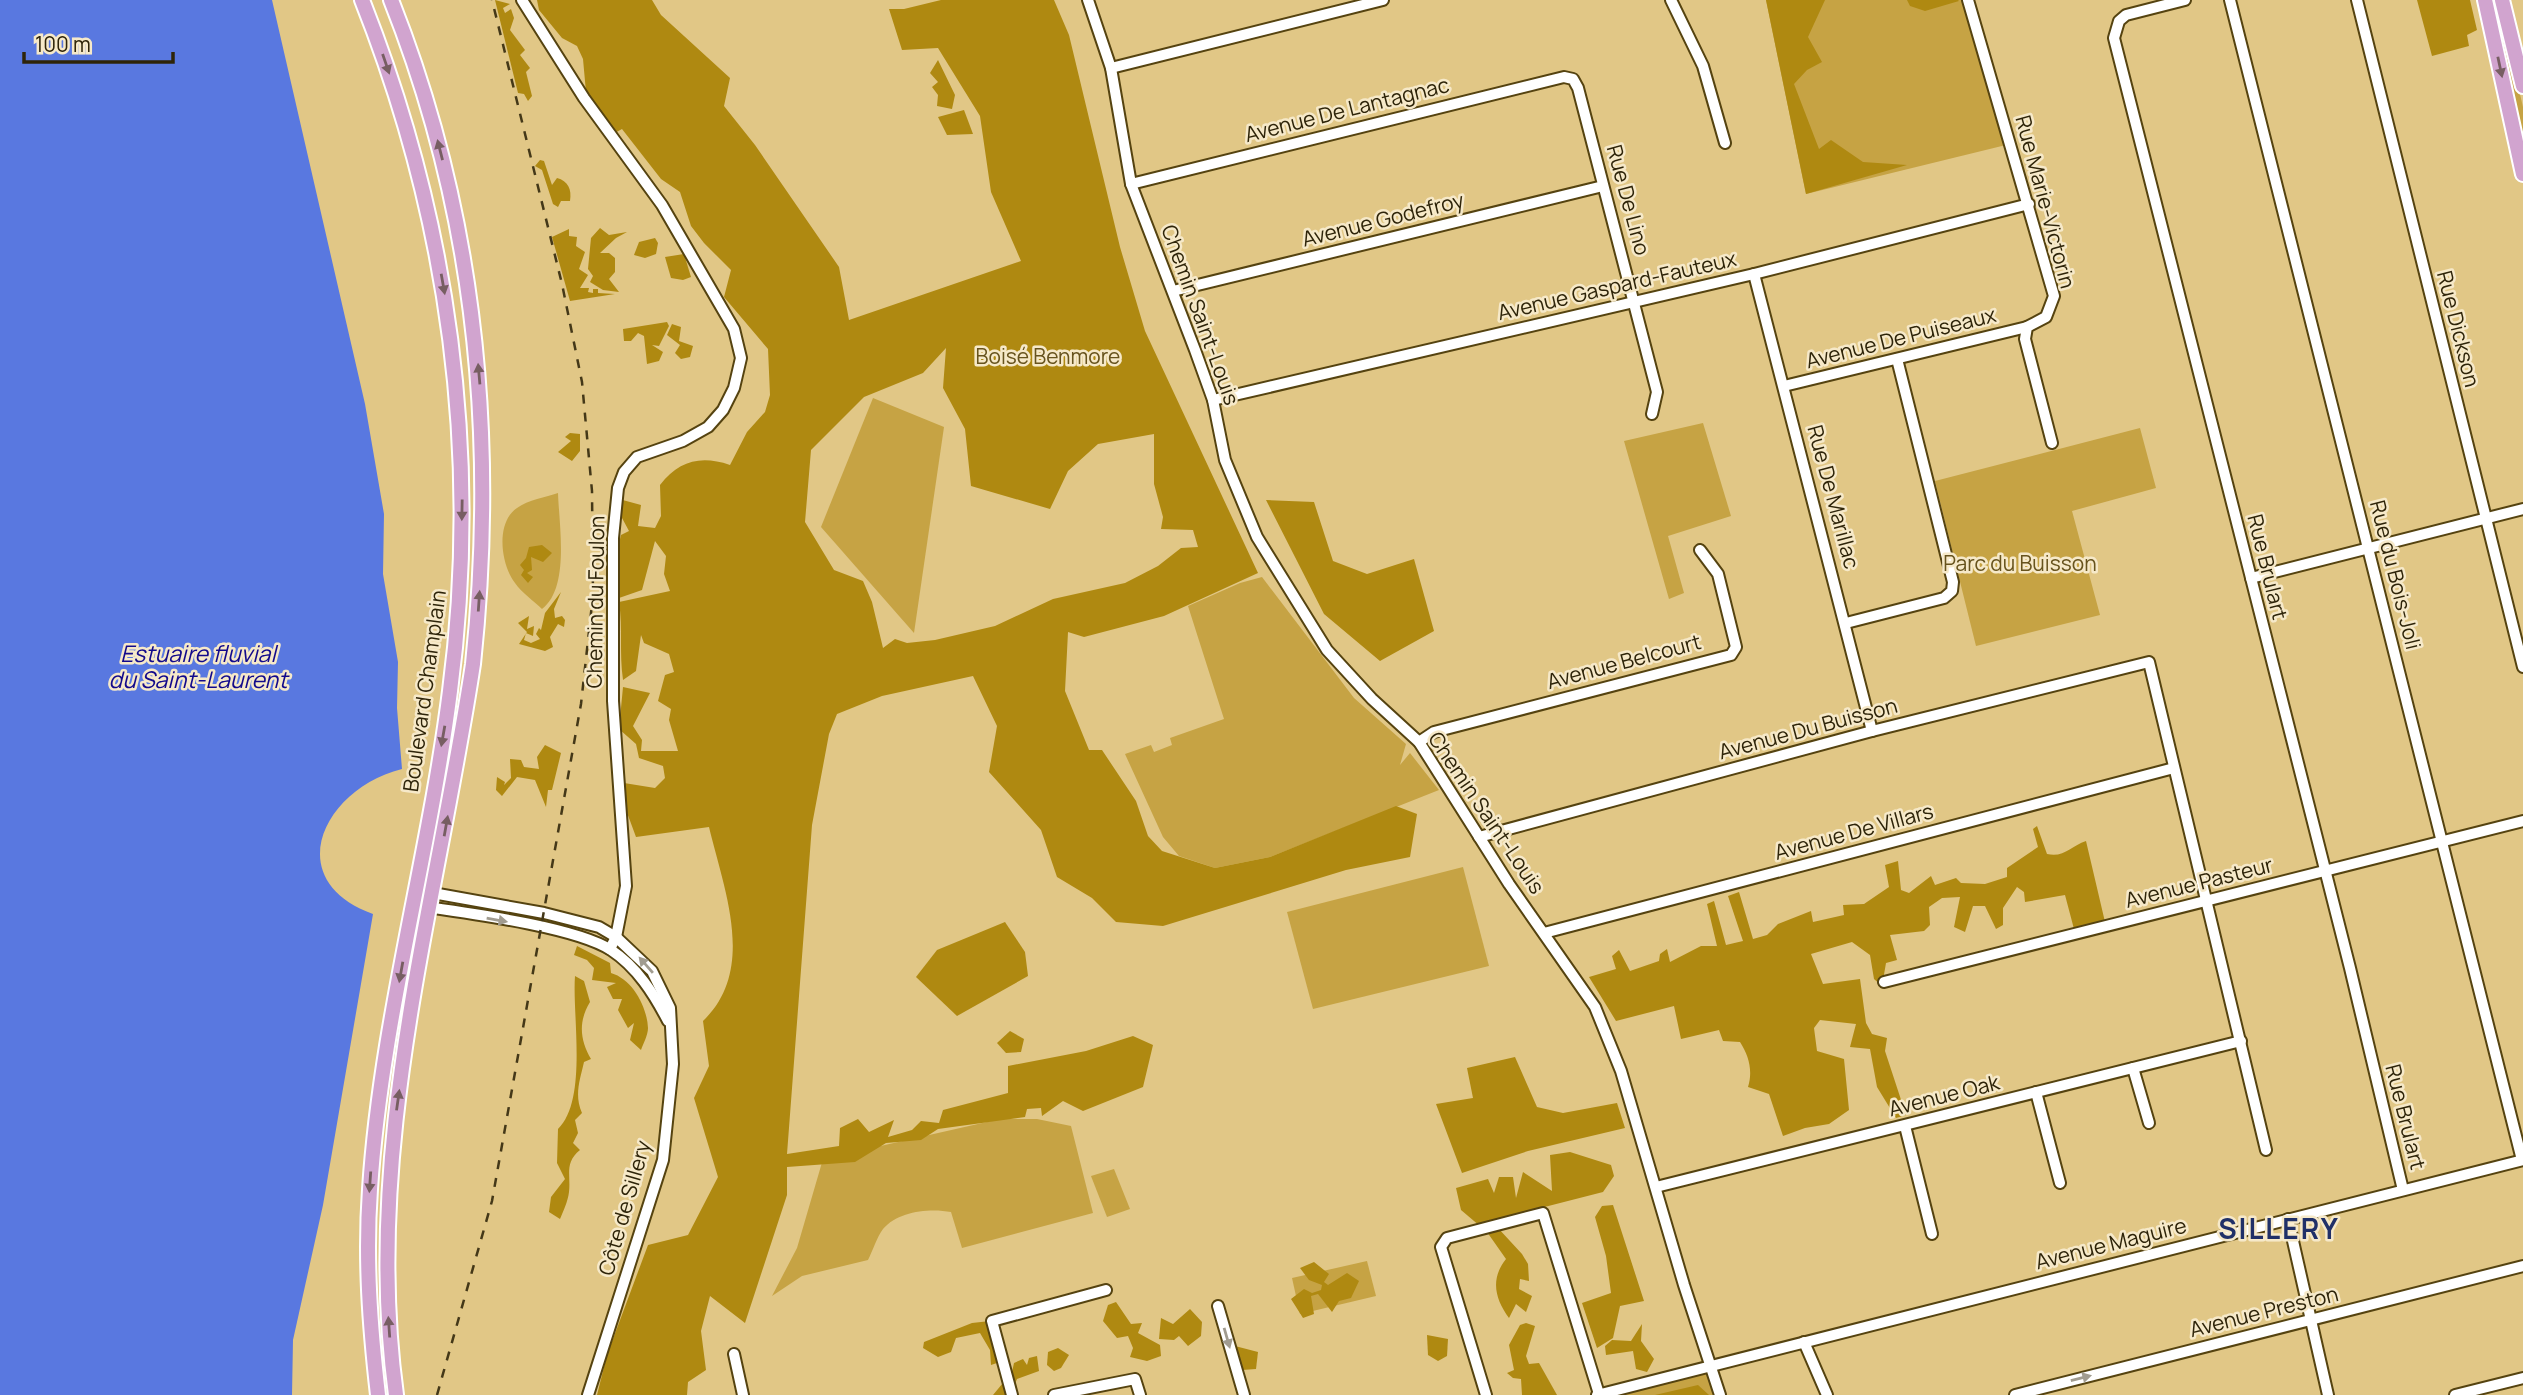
<svg xmlns="http://www.w3.org/2000/svg" width="2523" height="1395" font-family="Manrope,sans-serif">
  <style>
    .green { fill: #c6a344 }
    .forest { fill: #af8911; fill-rule: evenodd }
    .water { fill: #5978e0 }
    .lines { fill: none; stroke-linecap: round; stroke-linejoin: round }
    .minor-casing { stroke: #554310; stroke-width: 14 }
    .major-casing { stroke: #fff; stroke-width: 18 }
    .minor { stroke: #fff; stroke-width: 10 }
    .major { stroke: #d1a4cf; stroke-width: 14 }
    .rail { stroke: #443818; stroke-width: 2.5; stroke-dasharray: 9 9; stroke-linecap: butt }
    .oneway { fill: #775e62 }
    .oneway2 { fill: #a19c90 }
    .labels { text-anchor: middle; stroke-width: 5; stroke-linejoin: round; paint-order: stroke }
    .street-label { font-size: 21px; fill: #2e2409; stroke: #f6e9c9 }
    .park-label { font-size: 21px; fill: #67531d; stroke: #f6e9c9 }
    .water-label { font-size: 23px; font-style: italic; fill: #12098b; stroke: #f6e9c9 }
    .district-label { font-size: 28px; font-weight: bold; letter-spacing: 2px; fill: #203068; stroke: #f6e9c9 }
  </style>
  <rect width="100%" height="100%" fill="#e1c786"/>
  <g class="green">
    <path d="M1766,0h197l43,145 -200,49z"/>
    <path d="M2493,0h5l25,107v37z"/>
    <path d="M873,398l71,29 -30,206 -93,-106z"/>
    <path d="M1703,423l28,93 -63,20 16,57 -15,6 -45,-158z"/>
    <path d="M2140,428l16,60 -84,23 28,104 -124,31 -41,-165z"/>
    <path d="M558,493c1,32 12,95 -16,116 -8,-8 -20,-16 -27,-26 -14,-18 -20,-60 2,-75 11,-8 29,-11 41,-15z"/>
    <path d="M1262,577l92,121 52,46 -6,21 10,-12 29,37 -169,67 -55,11 -36,-12 -16,-19 -38,-83 26,-9 3,7 18,-7 -2,-7 54,-19 -36,-113 52,-23z"/>
    <path d="M1463,867l26,99 -176,43 -26,-97z"/>
    <path d="M1000,1119h37l34,7 22,87 -131,35 -11,-36c-21,-4 -53,-1 -68,17 -6,8 -10,21 -15,31l-66,16 -30,20 25,-48 26,-89z"/>
    <path d="M1114,1169l16,40 -23,8 -16,-41z"/>
    <path d="M1367,1261l9,35 -76,18 -8,-36z"/>
    <path d="M1710,1368l9,27h-122z"/>
  </g>
  <g class="forest">
    <path d="M495,0l15,4 -7,4 2,5 6,-4 3,9 -4,12 15,20 -5,5 10,13 -4,4 6,24 -4,5 -4,-7 -6,-1z"/>
    <path d="M537,0h115l9,15 69,63 -6,28 31,39 84,122 10,53 172,-59 -30,-69 -11,-76 -42,-68 -36,2 -13,-41h15l37,-9h113l15,35 51,212 25,84 113,242 -94,43 -80,21 -16,-5 -3,59 24,59h13l34,51 12,35 14,15 53,17 55,-11 126,-51 21,8 -7,43 -64,13 -183,56 -47,-4 -24,-24 -35,-21 -16,-47 -52,-58 8,-46 -24,-50 -91,20 -45,18 -8,20 -17,91 -25,329 52,-8 1,-18 18,-9 11,13 25,-12 -6,17 24,-7 9,-9 18,2 4,-13 65,-17v-27l78,-15 47,-15 20,9 -10,42 -60,24 -20,-10 -21,15 -1,-8 -14,1 -2,8 -87,12 -17,11 -35,3 -31,19 -68,5v28l-42,128 -35,-27 -9,35 5,39 -18,12 -1,13h-90l10,-40 41,-110 40,-10 30,-58 -24,-79 15,-32 -6,-45c54,-52 21,-131 6,-194l-73,10 -14,-38 2,-16 31,5 10,-10 -2,-12 -24,-8 -3,-14 -17,-15 4,-42 27,6 -17,33 9,14 -1,11h37l-9,-31 2,-11 -13,-8 7,-26 9,-3 -5,-18 -25,-11 -3,-8 -5,36 -13,9c-4,-28 0,-51 -4,-78l51,-11 -6,-17 2,-18 -11,-15 -13,49 -23,8 -3,-43 5,-20 8,-4 -7,-13 -3,-19 22,6 -3,21 17,2 6,-12 -1,-31c19,-24 40,-30 70,-20l17,-33 18,-20 5,-17 -2,-46 -44,-52 7,-27 -27,-27 -13,-17 -11,-34 -19,-13 -39,-50 -9,5 -26,-31 -4,-44 -6,-13 -15,-8 -23,-28zM946,348l-3,40 22,41 6,57 79,23 18,-38 30,-27 56,-10v50l9,33 -2,12 32,1 5,17 -17,1 -23,18 -33,17 -72,16 -58,27 -60,14 -28,3 -12,-4 -12,9 -11,-46 -9,-21 -29,-11 -29,-48 6,-72 53,-53 59,-24z"/>
    <path d="M1766,0h59l-17,37 14,25 -15,8 -13,14 25,65 12,-9 32,22 44,3 -101,29z"/>
    <path d="M1907,0h51l1,1 -34,10 -15,-5z"/>
    <path d="M2417,0h53l7,30 -10,5 2,11 -37,10z"/>
    <path d="M938,60l17,35 -3,14 -15,-3 1,-11 -6,-8 6,-5 -8,-9z"/>
    <path d="M964,110l9,24 -26,1 -9,-18z"/>
    <path d="M540,160l4,1 8,24 5,-7c11,3 15,11 13,23h-9l-3,6 -5,-3 -11,-34 -7,-4z"/>
    <path d="M600,228l9,7 18,-3 -11,6 -16,15h9l6,5v14l-6,7 10,13 -16,-2 -13,-8 3,-6 -5,-7 3,-31z"/>
    <path d="M569,229v7l8,1 -1,9 9,6 -6,17 9,6 -8,13h9l-1,4 5,1v-4h5v4l17,1 -45,7 -18,-64z"/>
    <path d="M655,238l3,5 -2,11 -11,4 -11,-3 5,-13z"/>
    <path d="M684,254l7,23 -8,3 -12,-2 -6,-21z"/>
    <path d="M667,322l2,4 -10,20 -7,-1 11,7 -4,9 -12,3 -3,-28 -6,-3 -7,8h-7l-1,-12z"/>
    <path d="M672,324l9,3 -2,14 14,5 -3,11 -9,2 -6,-6 5,-8 -13,-10z"/>
    <path d="M570,433l10,1v17l-8,10 -14,-9 13,-11 -6,-4z"/>
    <path d="M1266,500l48,2 19,59 34,13 47,-15 20,72 -54,30 -56,-47z"/>
    <path d="M542,545l10,8 -9,9 -12,-5 1,13 -5,3 6,4 -5,6 -7,-8 3,-5 -4,-5 6,-7 3,-11z"/>
    <path d="M561,592l-7,17 1,9 7,-2 3,4 -1,7 -6,-3 -8,13 3,10 -8,4 -26,-7 8,-12 -9,-9 11,-7 -2,13 7,-3 -1,10 -7,-3 -2,7 7,3 9,-4 -4,-5 3,-6 2,2 4,-17z"/>
    <path d="M545,745l16,8 -9,37h-4l-2,17 -11,-27 -18,-3 -15,19 -6,-6 1,-13 8,5 -1,3 7,-7 -1,-19 11,1 3,7 15,2 -2,-12z"/>
    <path d="M2037,826l10,28c17,4 24,-8 39,-13l19,81 -31,7 -9,-34 -40,7 -1,-10 -7,-5 -14,21v17l-7,4 -11,-23h-12l-8,26 -11,-5 6,-30 -18,1 -13,9 1,18 -6,6 -34,4 7,25 -11,3 -4,23 -8,-7 -4,-24 -18,-13 -41,12 12,30 37,-5 6,44 6,11 15,4 -2,13 21,64 -10,3 -19,-31 -7,-38 -20,-2 6,-23 -36,-4 -6,8 3,23 27,8 5,51 -20,14 -24,4 -22,8 -14,-42 -21,-7c5,-16 1,-31 -8,-45l-17,-1 -4,-11 -38,9 -7,-33 -58,15 -27,-44 27,-8 -4,-13 7,-6 11,21 29,-10 1,-7 7,-5 3,13 31,-16h16l-10,-42 7,-3 12,44 17,-4 -15,-45 11,-4 14,47 14,-4 11,-11 33,-13 2,11 31,-7 -1,-10 21,-1 25,-17 -4,-22 13,-4 3,29 8,3 22,-17 4,9 21,-7 5,5 24,1 22,-7v-9l31,-21 -5,-18z"/>
    <path d="M1005,922l20,30 3,24 -71,40 -41,-39 21,-27z"/>
    <path d="M577,946l33,17 1,10c21,6 36,33 37,55 0,7 -5,16 -7,22l-11,-10 4,-17 -6,5 -10,-18 4,-11h-9l-6,-12 9,-4 -24,-3 2,-12 -7,-8 -13,-5z"/>
    <path d="M575,976l9,5 6,21c-12,20 -10,38 1,57l-7,3c-4,18 -10,33 -2,51l-7,7 3,13 -5,10 7,7c-16,13 -9,25 -11,42 -1,9 -6,20 -9,27l-11,-7 2,-15 14,-18 -8,-16 1,-34c30,-29 14,-114 17,-153z"/>
    <path d="M1010,1031l14,8 -3,13 -15,1 -9,-10z"/>
    <path d="M1515,1057l22,50 26,6 54,-10 8,25 -97,23 -66,22 -26,-69 37,-6 -6,-30z"/>
    <path d="M1570,1152l41,13 3,11 -11,16 -94,24 -11,12 24,26 6,10 1,17 -9,-2 -1,10 13,7 -6,16 -10,-8 -7,14c-14,-19 -19,-39 -3,-59l-19,-27 -26,-22 -5,-22 32,-9 6,14 5,-16h14l3,21 7,-26 29,19 -2,-36z"/>
    <path d="M1613,1205l31,96 -24,5 -7,32 -16,10 -15,-45 29,-10 -5,-37 -11,-39 7,-11z"/>
    <path d="M1314,1262l15,12 -5,8 4,3 19,-12 12,8 -8,17 -12,3 -7,11 -14,-18 -7,2 3,18 -11,4 -12,-19 13,-10 8,4 9,-3 1,-5 -13,-5 -9,-12z"/>
    <path d="M1116,1302l15,22 11,-1 -4,10 22,12 1,11 -14,5 -17,-4 3,-9 -5,-12 -11,2 -14,-17 5,-16z"/>
    <path d="M1190,1309l12,13 -1,14 -13,10 -9,-10 -5,4 -15,-1 2,-21 12,6z"/>
    <path d="M990,1321l10,41 -9,3 -1,-15 -10,-17 -24,5 -5,14 -13,5 -15,-9 1,-6 48,-19z"/>
    <path d="M1526,1323l9,3 -9,30 3,8 10,-1 18,32h-35l-1,-16 -8,-1 -6,-5 7,-3 -5,-25 11,-20z"/>
    <path d="M1642,1324l-1,17 13,18 -7,13 -11,-3 -3,-18 -27,4 -1,-9 7,-6 19,1z"/>
    <path d="M1427,1335l21,4 -1,17 -9,5 -10,-6z"/>
    <path d="M1235,1346l23,6 -2,17 -14,1z"/>
    <path d="M1058,1348l11,7 -8,13 -7,3 -7,-6 1,-13z"/>
    <path d="M1037,1356l2,15 -22,8 -7,16h-17l19,-23 2,-9 9,-4 4,6 2,-7z"/>
    <path d="M1698,1385l11,10h-54z"/>
  </g>
  <path class="water" d="M0,0h272l93,404 19,110 -1,60 15,88 -1,46 5,61c-77,19 -124,110 -29,145l-50,291 -30,135 -1,55h-292z"/>
  <g class="lines">
    <defs>
      <g id="minor">
        <path d="M522,0l62,98 78,107 72,124 7,29 -7,30 -11,22 -15,17 -25,14 -46,16 -13,15 -6,16 -5,50v163l13,185 -10,51 -6,12"/>
        <path d="M1088,0l23,68 20,116 64,166 18,50 12,60 32,77 70,113 45,49 47,43 90,142 86,123 26,64 63,214 36,110"/>
        <path d="M1671,0l32,66 22,77"/>
        <path d="M1968,0l86,296 -8,21 -19,10 -2,12 27,104"/>
        <path d="M2185,0l-59,15 -7,6 -5,17 236,930 53,222"/>
        <path d="M2230,0l292,1160"/>
        <path d="M2357,0l166,667"/>
        <path d="M1111,68l272,-68"/>
        <path d="M1131,184l433,-107 9,2 5,9 79,304 -5,22"/>
        <path d="M1754,274l118,457"/>
        <path d="M1173,291l430,-105"/>
        <path d="M1784,386l243,-59"/>
        <path d="M1213,400l541,-126 275,-70"/>
        <path d="M2251,578l272,-69"/>
        <path d="M1846,623l98,-25 8,-7 1,-9 -56,-223"/>
        <path d="M1419,742l15,-10 297,-77 5,-8 -18,-73 -18,-24"/>
        <path d="M1479,837l393,-106 277,-69 117,488"/>
        <path d="M416,890l128,23 55,14 17,10 36,34 18,37 3,56 -10,96 -75,235"/>
        <path d="M413,905c47,7 161,21 198,45 26,17 43,44 57,71"/>
        <path d="M1544,933l630,-165"/>
        <path d="M1884,982l639,-161"/>
        <path d="M2133,1068l16,55"/>
        <path d="M2036,1092l24,91"/>
        <path d="M1905,1126l27,108"/>
        <path d="M1656,1187l585,-146"/>
        <path d="M2288,1219l40,176"/>
        <path d="M1218,1306l26,89"/>
        <path d="M1804,1342l23,53"/>
        <path d="M734,1354l9,41"/>
        <path d="M1012,1395l-20,-74 114,-31"/>
        <path d="M1054,1395l81,-16 5,16"/>
        <path d="M1486,1395l-45,-148 6,-9 96,-25 56,181"/>
        <path d="M1597,1395l926,-235"/>
        <path d="M2015,1395l508,-129"/>
        <path d="M2455,1395l68,-17"/>
      </g>
      <g id="major">
        <path d="M362,0c87,220 119,455 88,691 -21,166 -69,330 -80,498 -5,70 0,137 8,206"/>
        <path d="M391,0c84,212 106,438 82,664 -37,243 -111,484 -77,731"/>
        <path d="M2485,0l38,174"/>
        <path d="M2502,0l21,86"/>
      </g>
    </defs>
    <use href="#minor" class="minor-casing"/>
    <use href="#major" class="major-casing"/>
    <use href="#minor" class="minor"/>
    <use href="#major" class="major"/>
    <path class="rail" d="M437,1395l55,-194 89,-497 12,-109 -1,-104 -10,-109 -20,-98 -70,-284"/>
  </g>
  <defs><path id="oneway-solid" d="M-6-.8H1V-3.2L6.5 0L1 3.2V.8H-6Z" transform="scale(1.75)"/></defs>
  <g class="oneway">
    <use href="#oneway-solid" transform="translate(386 64) rotate(71)"/>
    <use href="#oneway-solid" transform="translate(2500 67) rotate(78)"/>
    <use href="#oneway-solid" transform="translate(440 150) rotate(-104)"/>
    <use href="#oneway-solid" transform="translate(443 284) rotate(80)"/>
    <use href="#oneway-solid" transform="translate(479 374) rotate(-95)"/>
    <use href="#oneway-solid" transform="translate(462 510) rotate(91)"/>
    <use href="#oneway-solid" transform="translate(479 601) rotate(-86)"/>
    <use href="#oneway-solid" transform="translate(443 736) rotate(100)"/>
    <use href="#oneway-solid" transform="translate(446 826) rotate(-80)"/>
    <use href="#oneway-solid" transform="translate(401 972) rotate(100)"/>
    <use href="#oneway-solid" transform="translate(398 1100) rotate(-82)"/>
    <use href="#oneway-solid" transform="translate(370 1182) rotate(94)"/>
    <use href="#oneway-solid" transform="translate(389 1327) rotate(-94)"/>
  </g>
  <g class="oneway2">
    <use href="#oneway-solid" transform="translate(497 920) rotate(10)"/>
    <use href="#oneway-solid" transform="translate(646 965) rotate(-131)"/>
    <use href="#oneway-solid" transform="translate(1227 1338) rotate(74)"/>
    <use href="#oneway-solid" transform="translate(2081 1378) rotate(-14)"/>
  </g>
  <g class="labels">
    <g class="street-label">
      <text transform="translate(1347 110) rotate(-14)" y="7">Avenue De Lantagnac</text>
      <text transform="translate(1628 200) rotate(75)" y="7">Rue De Lino</text>
      <text transform="translate(2045 202) rotate(75)" y="7">Rue Marie-Victorin</text>
      <text transform="translate(1383 220) rotate(-14)" y="7">Avenue Godefroy</text>
      <text transform="translate(1617 286) rotate(-13)" y="7">Avenue Gaspard-Fauteux</text>
      <text transform="translate(1200 315) rotate(70)" y="7">Chemin Saint-Louis</text>
      <text transform="translate(2458 329) rotate(76)" y="7">Rue Dickson</text>
      <text transform="translate(1901 338) rotate(-14)" y="7">Avenue De Puiseaux</text>
      <text transform="translate(1833 497) rotate(75)" y="7">Rue De Marillac</text>
      <text transform="translate(2267 567) rotate(76)" y="7">Rue Brulart</text>
      <text transform="translate(2395 575) rotate(76)" y="7">Rue du Bois-Joli</text>
      <text transform="translate(596 602) rotate(-89)" y="7">Chemin du Foulon</text>
      <text transform="translate(1624 662) rotate(-15)" y="7">Avenue Belcourt</text>
      <text transform="translate(425 691) rotate(-82)" y="7">Boulevard Champlain</text>
      <text transform="translate(1808 729) rotate(-15)" y="7">Avenue Du Buisson</text>
      <text transform="translate(1486 813) rotate(56)" y="7">Chemin Saint-Louis</text>
      <text transform="translate(1854 832) rotate(-15)" y="7">Avenue De Villars</text>
      <text transform="translate(2199 883) rotate(-14)" y="7">Avenue Pasteur</text>
      <text transform="translate(1944 1096) rotate(-14)" y="7">Avenue Oak</text>
      <text transform="translate(2405 1117) rotate(76)" y="7">Rue Brulart</text>
      <text transform="translate(625 1208) rotate(-74)" y="7">Côte de Sillery</text>
      <text transform="translate(2111 1244) rotate(-14)" y="7">Avenue Maguire</text>
      <text transform="translate(2264 1312) rotate(-14)" y="7">Avenue Preston</text>
    </g>
    <g class="park-label">
      <text x="1048" y="364">Boisé Benmore</text>
      <text x="2020" y="571">Parc du Buisson</text>
    </g>
    <g class="water-label">
      <text x="198" y="662">Estuaire fluvial<tspan x="198" dy="26">du Saint-Laurent</tspan></text>
    </g>
    <g class="district-label">
      <text x="2279" y="1239">SILLERY</text>
    </g>
  </g>
  <path d="M24 52v10h149v-10" fill="none" stroke="#2e2409" stroke-width="3.5"/>
  <text x="35" y="52" font-size="21" fill="#2e2409" stroke="#f6e9c9" stroke-width="5" paint-order="stroke">100 m</text>
</svg>
